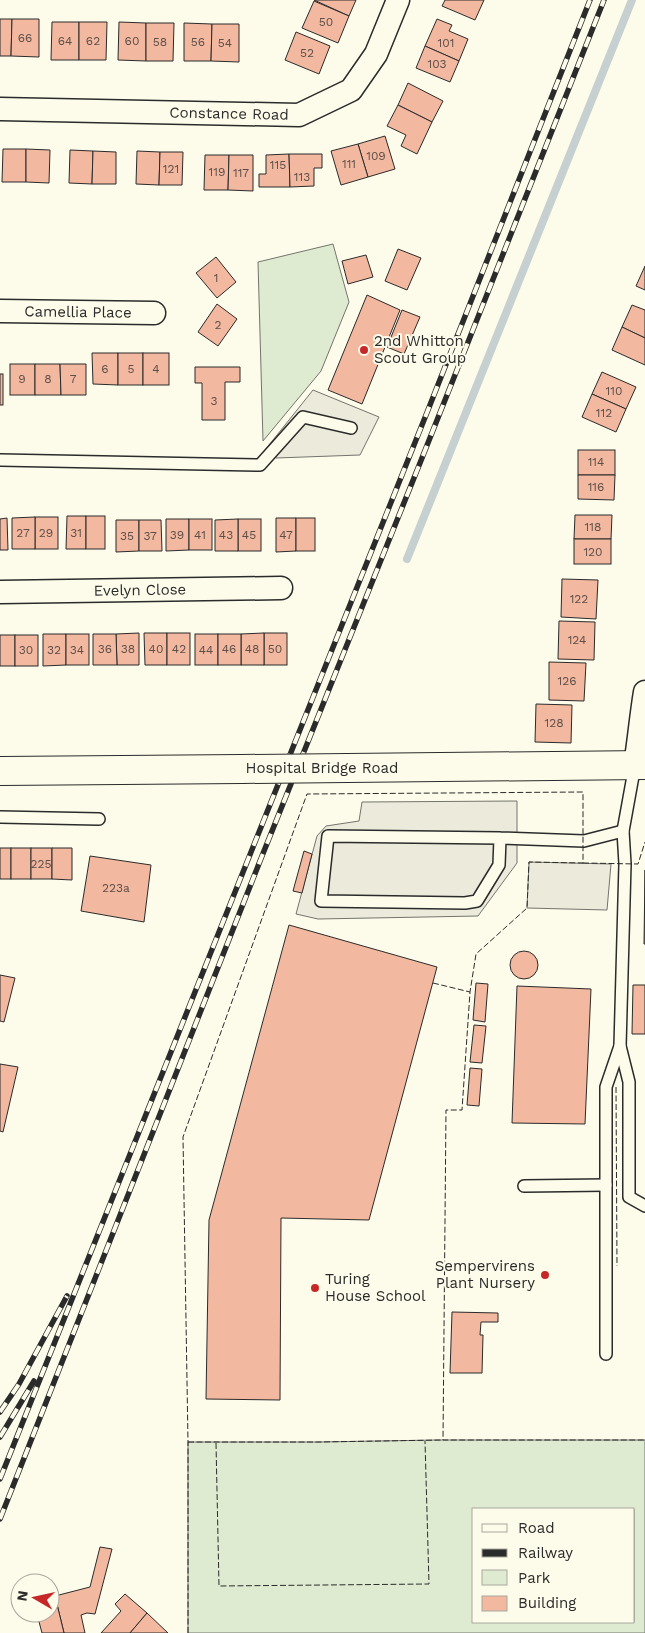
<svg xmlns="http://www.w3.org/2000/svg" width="645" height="1633" font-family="'Work Sans',sans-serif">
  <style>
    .green { fill: #deebd1; stroke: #74746e; fill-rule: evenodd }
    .parking { fill: #eceadb; stroke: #74746e }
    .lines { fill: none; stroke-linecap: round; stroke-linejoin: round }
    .stream { stroke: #c7d0d0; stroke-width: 8 }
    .building { fill: #f2b8a0; stroke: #2b2b2b }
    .lane-casing { stroke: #2b2b2b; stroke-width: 14 }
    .street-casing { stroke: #2b2b2b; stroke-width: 25 }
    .secondary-casing { stroke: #2b2b2b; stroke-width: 30 }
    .lane { stroke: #fdfbea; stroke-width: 11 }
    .street { stroke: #fdfbea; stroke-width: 22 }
    .secondary { stroke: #fdfbea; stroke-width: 28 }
    .rail-casing { stroke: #2b2b2b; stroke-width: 5.5 }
    .rail { stroke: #fdfbea; stroke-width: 4; stroke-dasharray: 11; stroke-linecap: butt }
    .secondary-bridge-casing { stroke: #2b2b2b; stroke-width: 30; stroke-linecap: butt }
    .secondary-bridge { stroke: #fdfbea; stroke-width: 28 }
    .fence { stroke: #2b2b2b; stroke-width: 1; stroke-dasharray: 6 2.5; stroke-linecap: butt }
    .poi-dot { fill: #c62828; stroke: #fdfbea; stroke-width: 2 }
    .labels { text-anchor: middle; stroke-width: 4; stroke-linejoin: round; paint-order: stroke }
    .number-label { font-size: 12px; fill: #5d4e48 }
    .street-label { font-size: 15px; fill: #2b2b2b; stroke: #fdfbea }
    .poi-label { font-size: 15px; fill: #2b2b2b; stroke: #fdfbea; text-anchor: start }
  </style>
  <rect width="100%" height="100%" fill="#fdfbea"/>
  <g class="green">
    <path d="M333,244l16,58 -28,69 -58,70 -5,-179z"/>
    <path d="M436,1440h209v193h-457v-191h131zM474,1509h160v113h-160z"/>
  </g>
  <g class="parking">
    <path d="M313,390l66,27 -19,38 -84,3 -11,-8z"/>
    <path d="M517,801v62l-39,53 -160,3 -22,-5 21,-78 9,-10 33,-5 3,-19z"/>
    <path d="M529,862l82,2 -4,46 -80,-2z"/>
  </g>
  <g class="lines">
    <path class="stream" d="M407,559l225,-559"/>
  </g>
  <g class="building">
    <path d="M314,0h42l-7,16z"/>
    <path d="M445,0h39l-9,20 -33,-14z"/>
    <path d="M314,1l35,15 -11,27 -36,-15z"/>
    <path d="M0,19h12l-1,37h-11z"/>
    <path d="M12,19h27v38l-28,-1z"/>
    <path d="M437,19l15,6 -3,6 19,8 -9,22 -34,-15z"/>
    <path d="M52,22h27v38h-28z"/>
    <path d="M79,22h28l-1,38h-27z"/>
    <path d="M119,22l27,1v38l-28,-1z"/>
    <path d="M146,23h28l-1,38h-27z"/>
    <path d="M184,23l28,1 -1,37h-27z"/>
    <path d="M212,24h27v38l-28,-1z"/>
    <path d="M296,32l34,14 -11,28 -34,-14z"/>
    <path d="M425,46l34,15 -9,21 -34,-14z"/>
    <path d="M408,83l35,18 -11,21 -34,-17z"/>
    <path d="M398,105l34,17 -15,32 -16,-8 5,-11 -19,-9z"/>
    <path d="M385,136l10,33 -27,8 -10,-33z"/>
    <path d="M358,144l10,33 -27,8 -10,-34z"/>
    <path d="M3,149h23v33h-24z"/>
    <path d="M26,149l24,1 -1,33 -23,-1z"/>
    <path d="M70,150l23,1 -1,33 -23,-1z"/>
    <path d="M93,151l23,1v32h-24z"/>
    <path d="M137,151l23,1 -1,33 -23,-1z"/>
    <path d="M160,152h23l-1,33h-23z"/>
    <path d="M289,154l1,33h-31v-13h7v-19z"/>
    <path d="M289,154h33v14h-8v18l-24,1z"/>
    <path d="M205,155h24l-1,35h-24z"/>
    <path d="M229,155h24v36l-25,-1z"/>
    <path d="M398,249l23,9 -14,32 -22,-9z"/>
    <path d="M366,255l7,22 -25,7 -6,-23z"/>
    <path d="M216,257l20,25 -19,16 -21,-25z"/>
    <path d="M645,266v24l-9,-4z"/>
    <path d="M367,295l33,15 -38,94 -34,-14z"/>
    <path d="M217,304l20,15 -19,27 -20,-14z"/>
    <path d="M632,305l13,5v28l-23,-11z"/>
    <path d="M402,310l18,7 -16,37 -17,-7z"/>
    <path d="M622,327l23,11v27l-33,-15z"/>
    <path d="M92,353h26v32l-25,-1z"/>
    <rect x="118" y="353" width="25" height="32"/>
    <rect x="143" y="353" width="26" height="32"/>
    <rect x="10" y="364" width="25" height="31"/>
    <path d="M35,364h25l1,31h-26z"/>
    <path d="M60,364h26v31h-25z"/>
    <path d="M195,367h45v15h-15v38h-23v-37h-7z"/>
    <path d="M602,372l34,15 -10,22 -34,-15z"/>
    <rect x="0" y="374" width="3" height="31"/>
    <path d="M592,394l34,15 -10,23 -34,-15z"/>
    <rect x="578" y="450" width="37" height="25"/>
    <path d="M578,475h37l-1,25 -36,-1z"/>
    <path d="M575,515h37l-1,24h-37z"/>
    <path d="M67,516h19v33h-20z"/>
    <rect x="86" y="516" width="19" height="33"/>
    <rect x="35" y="517" width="23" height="32"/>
    <path d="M35,517v32h-23v-31z"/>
    <path d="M7,518l1,32h-8v-31z"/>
    <path d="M276,518h20v33l-20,1z"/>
    <rect x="296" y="518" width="19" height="33"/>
    <path d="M166,519h23v31l-23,1z"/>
    <rect x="189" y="519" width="23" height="31"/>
    <rect x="238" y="519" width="23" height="32"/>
    <path d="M238,519v32h-23v-31z"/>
    <path d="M116,520h23v31l-23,1z"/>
    <path d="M139,520h22l1,31h-23z"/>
    <rect x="574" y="539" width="37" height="25"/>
    <path d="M562,579l36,1 -2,39 -35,-2z"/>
    <path d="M559,621l36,1 -1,38 -36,-1z"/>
    <path d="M139,633v32h-22l-1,-31z"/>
    <path d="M144,633h23v32h-22z"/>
    <rect x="167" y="633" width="23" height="32"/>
    <rect x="264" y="633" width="23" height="32"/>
    <path d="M264,633v32h-23v-31z"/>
    <path d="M43,634h23v31l-23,1z"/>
    <rect x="66" y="634" width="23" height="31"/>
    <path d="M93,634h23l1,31h-24z"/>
    <rect x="195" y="634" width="23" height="31"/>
    <rect x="218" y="634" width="23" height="31"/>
    <rect x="0" y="635" width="15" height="31"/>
    <rect x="15" y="635" width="23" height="31"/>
    <path d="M549,662l37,1 -2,38 -35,-1z"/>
    <path d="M536,704l36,1 -1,38 -36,-1z"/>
    <rect x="0" y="848" width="11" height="31"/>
    <rect x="11" y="848" width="20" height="31"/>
    <rect x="31" y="848" width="21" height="31"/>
    <path d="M52,848h20v32l-20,-1z"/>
    <path d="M304,851l8,3 -10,39 -9,-2z"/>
    <path d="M90,856l61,9 -7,57 -63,-11z"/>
    <path d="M645,870v74h-1z"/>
    <path d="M289,925l148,42 -68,253 -88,-2 -1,182 -74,-1 3,-179z"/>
    <circle cx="524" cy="965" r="14"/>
    <path d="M0,975l15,3 -11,44 -4,-1z"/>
    <path d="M476,983l12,1 -3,38 -12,-2z"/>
    <path d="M633,985h12v49h-13z"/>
    <path d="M517,986l74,3 -6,135 -73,-1z"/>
    <path d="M474,1025l12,1 -4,37 -12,-1z"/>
    <path d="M0,1064l18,3 -15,65 -3,-1z"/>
    <path d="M470,1068l12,1 -3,37 -12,-1z"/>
    <path d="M452,1312l46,1v9h-17l-1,13h3l-1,38h-32z"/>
    <path d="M100,1547l12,2 -17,65 -8,-1 -6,2 4,18h-21l-9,-37 35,-9z"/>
    <path d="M125,1594l22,19 -17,20h-29l20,-22 -6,-7z"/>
    <path d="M55,1596l9,37h-22l-4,-15 -3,1 -1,-6h16v-15z"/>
    <path d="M147,1613l21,20h-38z"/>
  </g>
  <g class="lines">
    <defs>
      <g id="lane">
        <path d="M0,460l260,5 43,-48 48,11"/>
        <path d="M635,765l-12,66 2,33 -5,182 9,36v115l16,9"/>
        <path d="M0,817l99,2"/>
        <path d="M500,838l-1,27 -22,36 -12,2 -144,-2 7,-65 172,2 84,3 39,-10"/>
        <path d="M524,1186l82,-1"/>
        <path d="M606,1354v-267l14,-41"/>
      </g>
      <g id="street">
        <path id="s1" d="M0,109l299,6 52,-25 25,-36 22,-54"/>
        <path id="s2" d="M0,311l154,2"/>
        <path id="s3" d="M0,592l281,-4"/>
        <path d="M635,765c4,-24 6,-49 10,-73"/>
      </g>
      <g id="secondary">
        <path d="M347,768l298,-3"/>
        <path d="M0,771l242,-2"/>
      </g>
    </defs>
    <use href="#lane" class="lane-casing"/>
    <use href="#street" class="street-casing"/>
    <use href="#secondary" class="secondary-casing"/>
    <use href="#lane" class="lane"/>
    <use href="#street" class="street"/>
    <use href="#secondary" class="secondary"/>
    <defs>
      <g id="rail">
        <path d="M0,1412l19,-28 48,-88"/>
        <path d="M0,1437l34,-56"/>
        <path d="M0,1479l428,-1069 162,-410"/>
        <path d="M0,1519l262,-663 158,-393 184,-463"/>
      </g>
    </defs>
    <use href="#rail" class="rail-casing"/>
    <use href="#rail" class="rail"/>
    <defs>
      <path id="secondary-bridge" d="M242,769l105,-1"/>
    </defs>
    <use href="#secondary-bridge" class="secondary-bridge-casing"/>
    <use href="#secondary-bridge" class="secondary-bridge"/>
    <g class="fence">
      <path d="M583,863l55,1 7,-22"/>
      <path d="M433,983l37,9"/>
      <path d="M616,1087l1,179"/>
      <path d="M188,1442h131l124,-2"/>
      <path d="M216,1443l3,143 210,-2 -4,-143"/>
      <path d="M188,1633v-191l-5,-305 124,-343 276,-2v71l-54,-1 -2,46 -51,46 -6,38 -8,118h-16l-3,330h202"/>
    </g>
  </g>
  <g class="poi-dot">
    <circle cx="364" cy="350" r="5"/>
    <circle cx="545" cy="1275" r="5"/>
    <circle cx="315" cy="1288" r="5"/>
  </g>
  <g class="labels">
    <g class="number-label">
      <text x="326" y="26">50</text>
      <text x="25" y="42">66</text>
      <text x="65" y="45">64</text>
      <text x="93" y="45">62</text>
      <text x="132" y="45">60</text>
      <text x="160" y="46">58</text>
      <text x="198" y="46">56</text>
      <text x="225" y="47">54</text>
      <text x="446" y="47">101</text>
      <text x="307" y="57">52</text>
      <text x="437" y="68">103</text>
      <text x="376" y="160">109</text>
      <text x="349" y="168">111</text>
      <text x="278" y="169">115</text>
      <text x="171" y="173">121</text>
      <text x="217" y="176">119</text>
      <text x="241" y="177">117</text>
      <text x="302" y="181">113</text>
      <text x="216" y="282">1</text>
      <text x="218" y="329">2</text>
      <text x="105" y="373">6</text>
      <text x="131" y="373">5</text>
      <text x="156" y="373">4</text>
      <text x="22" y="383">9</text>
      <text x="48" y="383">8</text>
      <text x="73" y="383">7</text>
      <text x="614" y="395">110</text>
      <text x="214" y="405">3</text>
      <text x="604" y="417">112</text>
      <text x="596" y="466">114</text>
      <text x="596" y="491">116</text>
      <text x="593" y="531">118</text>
      <text x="23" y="537">27</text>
      <text x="46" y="537">29</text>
      <text x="76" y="537">31</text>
      <text x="177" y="539">39</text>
      <text x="200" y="539">41</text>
      <text x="226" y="539">43</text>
      <text x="249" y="539">45</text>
      <text x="286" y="539">47</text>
      <text x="127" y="540">35</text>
      <text x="150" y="540">37</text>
      <text x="593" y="556">120</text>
      <text x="579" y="603">122</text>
      <text x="577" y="644">124</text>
      <text x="105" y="653">36</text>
      <text x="128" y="653">38</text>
      <text x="156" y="653">40</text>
      <text x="179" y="653">42</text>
      <text x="229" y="653">46</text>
      <text x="252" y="653">48</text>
      <text x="275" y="653">50</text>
      <text x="26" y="654">30</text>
      <text x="54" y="654">32</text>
      <text x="77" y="654">34</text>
      <text x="206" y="654">44</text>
      <text x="567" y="685">126</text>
      <text x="554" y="727">128</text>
      <text x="41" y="868">225</text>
      <text x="116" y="892">223a</text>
    </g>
    <g class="street-label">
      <text dy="5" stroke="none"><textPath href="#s1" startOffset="229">Constance Road</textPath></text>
      <text dy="5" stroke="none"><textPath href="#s2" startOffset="78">Camellia Place</textPath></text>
      <text dy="5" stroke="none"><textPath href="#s3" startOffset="140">Evelyn Close</textPath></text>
      <text x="322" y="773">Hospital Bridge Road</text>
    </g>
    <g class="poi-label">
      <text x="374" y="346">2nd Whitton<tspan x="374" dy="17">Scout Group</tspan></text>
      <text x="535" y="1271" text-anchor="end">Sempervirens<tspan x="535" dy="17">Plant Nursery</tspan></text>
      <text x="325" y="1284">Turing<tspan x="325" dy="17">House School</tspan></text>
    </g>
  </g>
  <rect x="472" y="1508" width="162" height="115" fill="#fdfbea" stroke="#a9a89e"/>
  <rect x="482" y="1524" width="25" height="8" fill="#fdfbea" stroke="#a9a89e"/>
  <text x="518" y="1533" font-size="15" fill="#2b2b2b">Road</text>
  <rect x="482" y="1549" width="25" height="8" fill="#2b2b2b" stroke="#a9a89e"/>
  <text x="518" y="1558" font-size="15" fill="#2b2b2b">Railway</text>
  <rect x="482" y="1570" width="25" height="15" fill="#deebd1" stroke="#a9a89e"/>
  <text x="518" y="1583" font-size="15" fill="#2b2b2b">Park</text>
  <rect x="482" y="1596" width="25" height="15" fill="#f2b8a0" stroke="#a9a89e"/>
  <text x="518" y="1608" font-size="15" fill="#2b2b2b">Building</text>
  <g transform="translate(35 1598) rotate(279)"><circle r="24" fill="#fdfbea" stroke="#a9a89e"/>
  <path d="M0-4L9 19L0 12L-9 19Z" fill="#c62828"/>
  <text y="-8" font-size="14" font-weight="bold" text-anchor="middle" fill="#2b2b2b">N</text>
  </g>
</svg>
